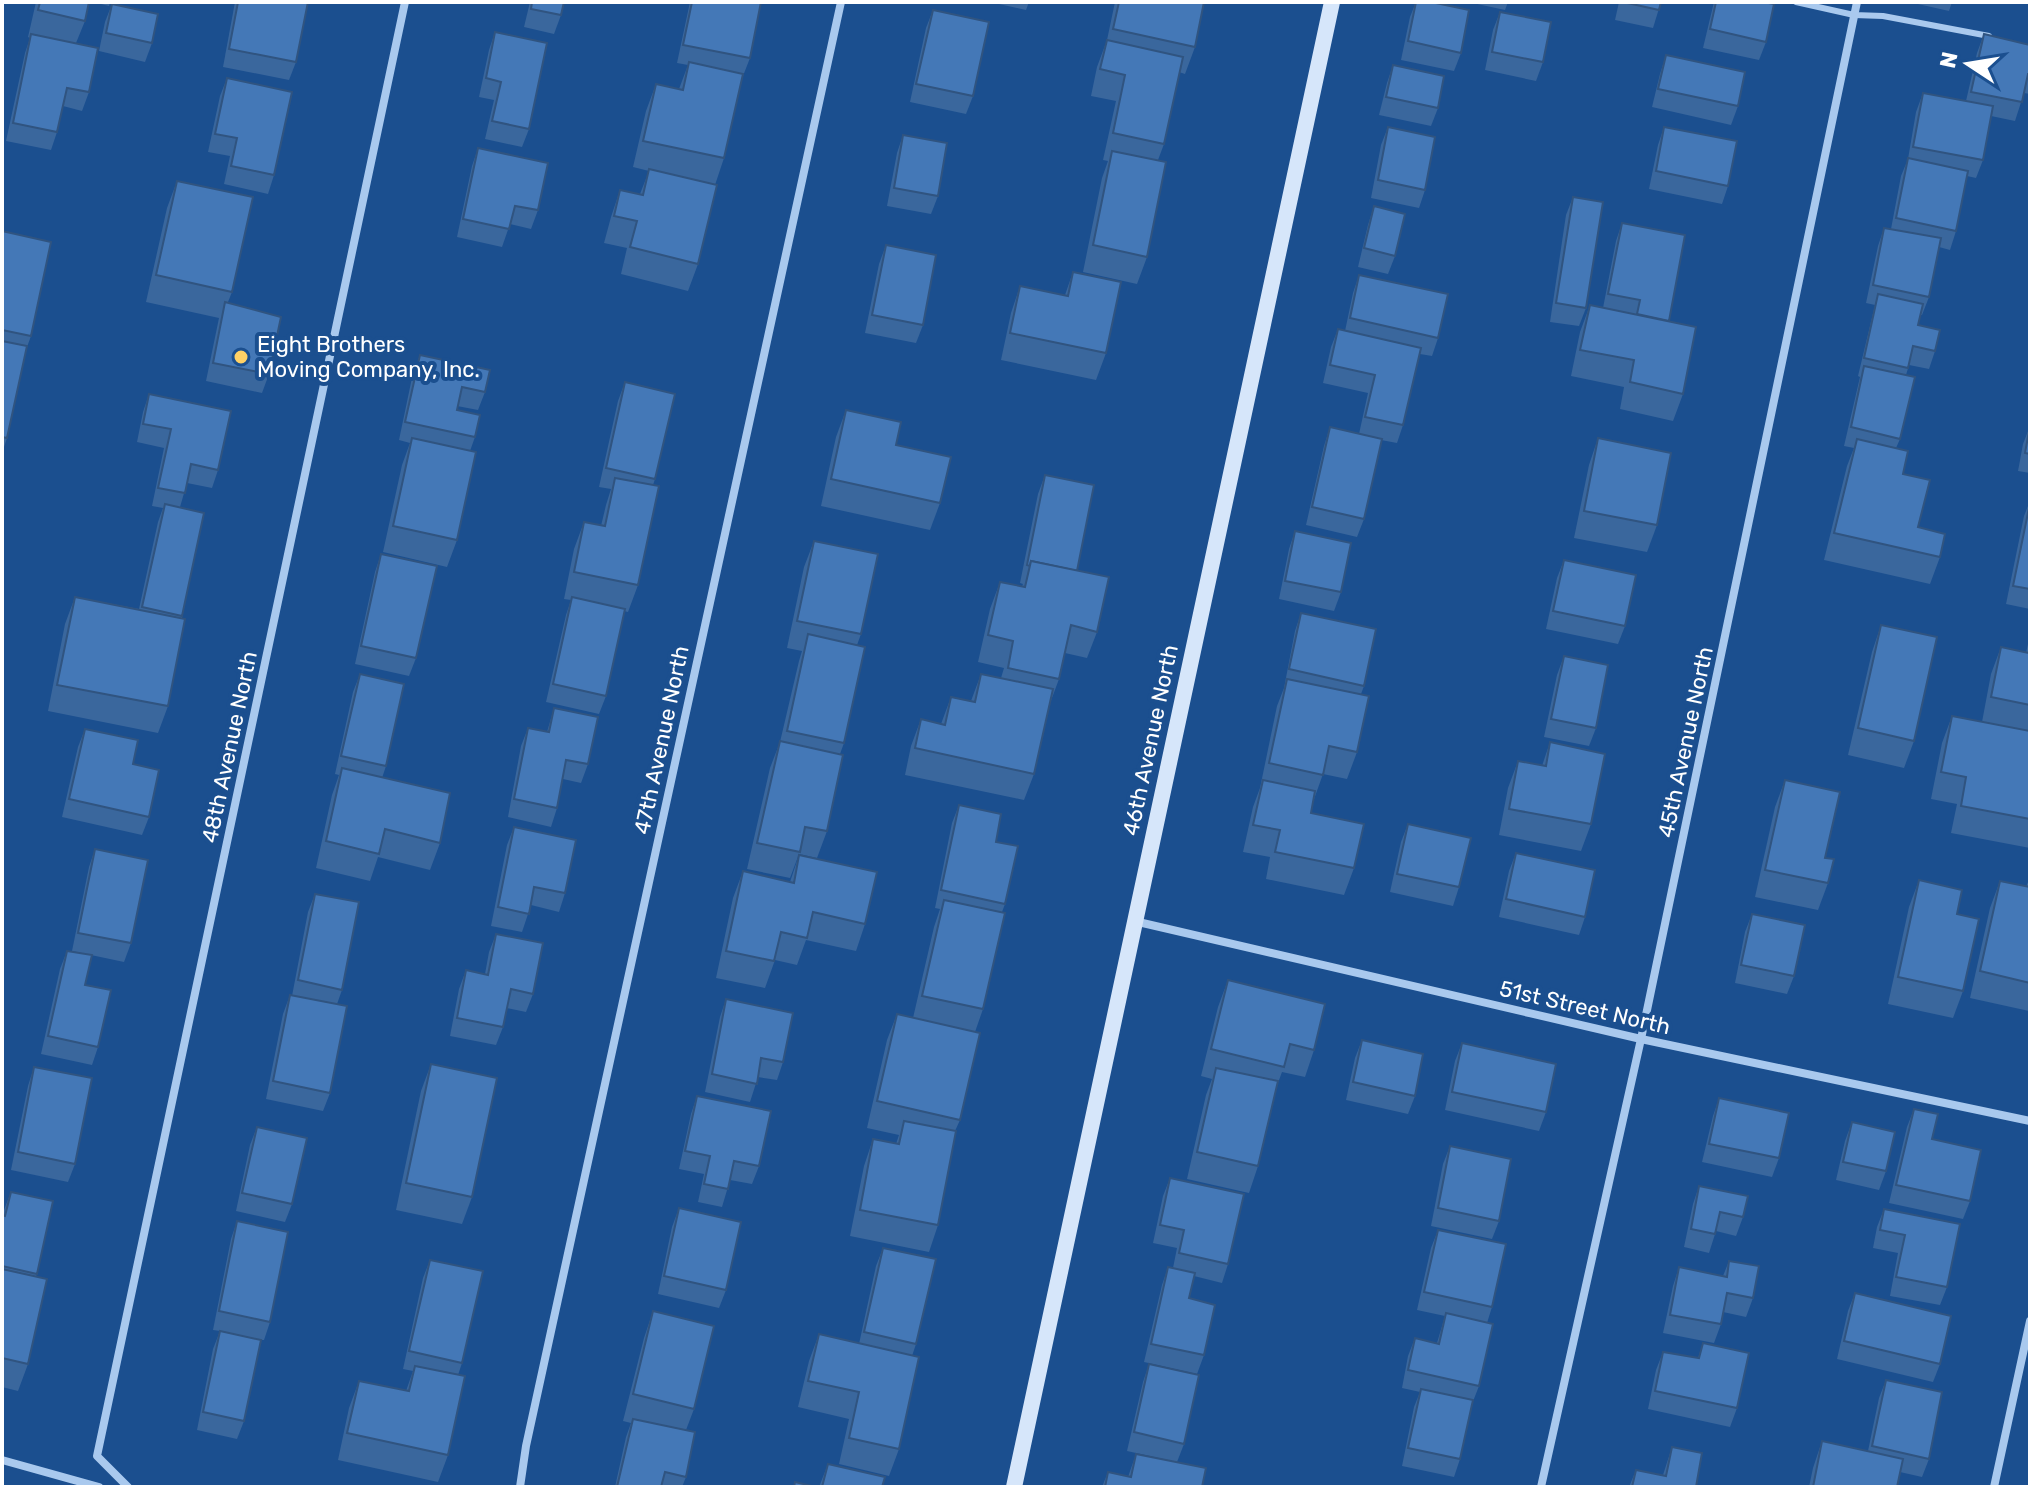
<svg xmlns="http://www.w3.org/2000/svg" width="2032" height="1489" font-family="Rubik,sans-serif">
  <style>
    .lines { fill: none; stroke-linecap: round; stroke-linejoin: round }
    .lane { stroke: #a9c9ee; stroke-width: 6 }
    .street { stroke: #a9c9ee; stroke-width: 8 }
    .secondary { stroke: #d6e6fa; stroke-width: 16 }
    .wall { fill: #3a679d }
    .building { fill: #4478b7; stroke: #305480; stroke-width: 2 }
    .poi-dot { fill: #ffd166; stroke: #1b4f8f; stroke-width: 3 }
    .labels { text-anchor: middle; stroke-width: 8; stroke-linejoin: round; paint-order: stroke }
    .poi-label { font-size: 22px; fill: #fff; stroke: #1b4f8f; text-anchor: start }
    .street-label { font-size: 22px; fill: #fff; stroke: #1b4f8f }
  </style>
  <rect width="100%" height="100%" fill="#1b4f8f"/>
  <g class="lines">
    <path class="lane" d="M1796,2l58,13 29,1 106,20"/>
    <g class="street">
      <path d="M1134,921l507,118 389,82"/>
      <path d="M2,1460l97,27"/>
      <path d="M128,1487l-31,-31 308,-1454"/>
      <path d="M520,1487l6,-41 315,-1444"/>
      <path d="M1541,1487l100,-448 216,-1037"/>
      <path d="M1994,1487l36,-166"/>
    </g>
    <path class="secondary" d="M1014,1487l318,-1485"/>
  </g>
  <g class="wall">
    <path d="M36,2h53l-4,19 -9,22 13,49 -7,19 -19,-5 -6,26 -6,18 -45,-9 19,-88 5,-15 -2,-1z"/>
    <path d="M93,2h17l-1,4z"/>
    <path d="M235,2h73l-12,60 -7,18 -66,-13z"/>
    <path d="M530,2h34l-3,13 -7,19 -30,-7z"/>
    <path d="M690,2h71l-11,56 -7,18 -19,82 -9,27 -17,79 -10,27 -67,-17 6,-26 -23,-5 7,-26 9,-27 20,4 9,-23 -16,-4 13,-56 10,-27 23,5 9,-24 -11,-2z"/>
    <path d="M990,2h39l-3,8z"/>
    <path d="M1115,2h89l-9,45 -10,27 -6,-2 -15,72 -6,16 -11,97 -10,27 -54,-12 19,-94 6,-17 -5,-1 13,-59 -25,-5 6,-29 10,-27z"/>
    <path d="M1416,2l45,51 -7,18 -53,-11 9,-43z"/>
    <path d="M1468,2h40l-3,8z"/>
    <path d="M1619,2h42l-8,26 -38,-8z"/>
    <path d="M1714,2h49l3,40 -7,18 -56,-12z"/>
    <path d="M1909,2h43l-3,9z"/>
    <path d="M112,4l40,39 -7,19 -46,-11 6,-29z"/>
    <path d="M933,10l40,86 -7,18 -56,-12 16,-74z"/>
    <path d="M1500,12l43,50 -7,19 -51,-11 8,-40z"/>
    <path d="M495,32l34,97 -7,18 -37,-8 9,-39 -15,-3 10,-47z"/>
    <path d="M1984,34l46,11v49l-6,-1 -9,28 -24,-5 -8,44 -7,18 -9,-2 -11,55 -6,19 -11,-3 -10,50 -7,18h-2l-2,10 17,26 -6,18 -20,-4 -3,10 -6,64 -4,9 22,79 22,30 -10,27 -106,-24 23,-94 7,-18 -10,-2 16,-69 -2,-1 17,-71 -9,-2 12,-57 6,-18 7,1 10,-53 7,-17 8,-47 7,-19 43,8 11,-48z"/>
    <path d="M1666,55l72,51 -7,19 -79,-18 8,-33z"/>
    <path d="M1393,65l45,43 -7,18 -52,-11 8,-32z"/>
    <path d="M227,78l47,97 -6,19 -44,-10 6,-28 -22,-4 12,-56z"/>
    <path d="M1388,127l37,63 -6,18 -48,-10 10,-53z"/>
    <path d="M1664,127l64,59 -6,18 -73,-15 9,-44z"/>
    <path d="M903,135l35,61 -7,18 -44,-8 10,-53z"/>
    <path d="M478,148l60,62 -7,19 -21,-5 -8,23 -45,-10 15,-71z"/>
    <path d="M177,181l55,111 -4,10 41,72 -7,19 -56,-12 13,-63 -73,-16 21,-94z"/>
    <path d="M1573,197l13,111 -7,18 -29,-4 16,-107z"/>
    <path d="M1374,206l21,50 -7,18 -30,-7 10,-42z"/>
    <path d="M1622,223l46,99 15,72 -10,27 -53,-12 4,-22 -53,-11 9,-44 10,-27 13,3 13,-67z"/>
    <path d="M2,231l29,105 -4,11 -20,91 -5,15z"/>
    <path d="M886,245l37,80 -7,18 -51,-10 14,-69z"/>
    <path d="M1073,272l33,81 -10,27 -95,-20 10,-47 9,-27 45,9z"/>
    <path d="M1359,275l79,63 -6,18 -12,-2 -17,71 -6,18 -16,-3 -17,79 -7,18 -51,-12 18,-79 6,-19 29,7 9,-41 -45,-10 8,-36 7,-18 7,2 8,-38z"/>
    <path d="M420,355l65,37 -7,18 -21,-4v4l18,27 -5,14 -13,89 -10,27 -64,-15 19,-87 8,-22 -11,-3 14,-67z"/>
    <path d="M625,382l30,97 -2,6 -15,100 -10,27 -4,-1 -18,85 -7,18 -53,-12 20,-87 5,-15 -7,-1 10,-50 10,-27 17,4 5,-21 5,-16 -12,-2 19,-86z"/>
    <path d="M149,394l69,76 -6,18 -25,-5 -7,24 24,6 -22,105 -14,88 -10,27 -110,-22 17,-87 10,-27 64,12 19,-87 5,-14 -11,-2 12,-58 -27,-6 6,-30z"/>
    <path d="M846,410l50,35 44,58 -10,27 -109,-24 15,-69z"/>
    <path d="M2030,426v47l-12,-2 5,-27z"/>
    <path d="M1598,438l59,87 -10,27 -73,-14 15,-73z"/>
    <path d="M1045,475l52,157 -10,26 -22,-5 -6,26 -10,27 -15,68 -10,26 -119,-25 6,-29 10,-27 20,5 10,-27 20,4 10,-27 20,4 3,-10 -26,-6 12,-53 10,-27 22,4 1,-2 -3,-1 18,-89z"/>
    <path d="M2030,501v108l-24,-5 18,-88z"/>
    <path d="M1295,531l46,61 -7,19 -55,-12 10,-50z"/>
    <path d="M814,541l47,93 -4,11 -13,98 -4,11 -13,77 -10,27 -18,-4 -9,24 -43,-9 23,-101 10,-26 19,-81 3,-10 -15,-3 17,-81z"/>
    <path d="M381,554l35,104 -7,18 -54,-12 20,-92z"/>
    <path d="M1564,560l61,66 -7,18 -72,-15 11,-51z"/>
    <path d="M1301,613l63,73 -3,8 -4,58 -10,27 -24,-5 -10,28 -2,11 43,55 -10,27 -78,-16 4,-22 -27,-5 10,-45 7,-19 17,-82 7,-18 11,-57z"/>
    <path d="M1881,625l33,116 -10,27 -56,-13 24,-103z"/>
    <path d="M2030,635v213l-79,-15 6,-29 -26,-5 11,-56 10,-27 30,6 9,-48 10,-27 25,6z"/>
    <path d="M1564,656l32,72 -7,18 -45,-9 13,-62z"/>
    <path d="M360,674l26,92 -4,12 58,65 -10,27 -52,-13 -8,24 -54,-13 16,-73 7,-20 -4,-1 18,-82z"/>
    <path d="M554,708l34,56 -7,19 -18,-4 -6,29 -6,19 -43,-10 13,-71 7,-18 19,4z"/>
    <path d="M85,729l48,35 16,53 -7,18 -80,-18 16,-70z"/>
    <path d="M1550,742l41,82 -10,27 -82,-16 9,-47 10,-27 24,5z"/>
    <path d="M1785,780l40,78 3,25 -10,27 -63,-13 20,-90z"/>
    <path d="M959,805l37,37 9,62 -3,8 -19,97 -8,23 -15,88 -5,11 -17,94 -9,27 -79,-16 14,-70 9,-27 23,5 3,-9 -32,-7 20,-88 10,-26 16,4 21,-91 6,-18 -5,-1 17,-85z"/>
    <path d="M1408,824l51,63 -6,19 -63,-14 11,-50z"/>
    <path d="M514,827l51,66 -6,19 -28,-7 -9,27 -31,-6 16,-81z"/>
    <path d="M95,849l36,94 -7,19 -52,-11 17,-84z"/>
    <path d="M1516,853l69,64 -6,18 -80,-18 10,-46z"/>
    <path d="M799,855l66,69 -9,27 -50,-11 -9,25 -22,-5 -10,28 -49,-10 17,-80 10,-27 47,11z"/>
    <path d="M2030,877l-1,134 -59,-13 20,-90 10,-27 26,6z"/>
    <path d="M1919,880l38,34 6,77 -10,27 -65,-14 21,-97z"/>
    <path d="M315,894l27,96 -5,14 -7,89 -7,18 -57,-12 17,-85 7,-19 2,1 16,-84z"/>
    <path d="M1752,914l42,62 -7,18 -52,-11 10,-51z"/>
    <path d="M496,934l37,60 -7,18 -19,-4 -4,19 -7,18 -46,-9 9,-47 7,-19 19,4 4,-22z"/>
    <path d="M67,951l18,34 13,62 -6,18 -51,-11 19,-85z"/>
    <path d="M1228,980l86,70 -9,27 -23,-5 -7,19 -17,75 -9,27 -62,-14 19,-84 6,-16 -11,-3 17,-69z"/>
    <path d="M726,999l57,63 -6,18 -19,-3 -8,25 -45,-10 15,-75z"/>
    <path d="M1362,1040l53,56 -7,18 -62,-14 9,-42z"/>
    <path d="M1462,1043l84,69 -7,19 -94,-21 10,-49z"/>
    <path d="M431,1064l41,133 -10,27 -66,-14 25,-119z"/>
    <path d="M34,1067l41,97 -7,18 -57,-12 17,-84z"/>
    <path d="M697,1096l62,70 -7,18 -22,-4 -8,27 -24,-5 6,-28 -25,-5 12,-55z"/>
    <path d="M1719,1098l60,60 -7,19 -70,-15 11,-46z"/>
    <path d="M1914,1109l56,92 -7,18 -74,-16 18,-76z"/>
    <path d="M1852,1122l34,49 -7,19 -43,-10 9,-39z"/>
    <path d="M257,1127l35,77 -7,18 -49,-11 14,-66z"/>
    <path d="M1450,1146l49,75 -7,18 -61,-13 12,-62z"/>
    <path d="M1170,1178l58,86 -6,19 -28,-7 -5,22 15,57 -7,19 -53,-12 18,-77 6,-18 5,1 4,-20 -24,-5 10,-47z"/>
    <path d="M1699,1186l44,31 -7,19 -20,-5 -7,22 -25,-6 9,-43z"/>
    <path d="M11,1192l42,9 -17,76 -8,87 -10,27 -16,-4v-172z"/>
    <path d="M679,1208l47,82 -7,18 -61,-14 14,-67z"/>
    <path d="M1884,1209l63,78 -7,18 -50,-9 8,-43 -25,-5 4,-21z"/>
    <path d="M237,1221l33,101 -6,18h-3l-17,81 -7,18 -40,-9 16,-81 7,-18 -7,-1 18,-91z"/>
    <path d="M1438,1230l54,77 -5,16 -8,63 -7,18 -12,55 -6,18 -52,-11 12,-59 6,-15 -18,-4 6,-32 7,-18 22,5 8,-27 -28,-6 14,-62z"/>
    <path d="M883,1248l33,96 -4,12 -13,93 -10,27 -50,-12 10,-45 -51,-12 11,-46 10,-27 40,10 17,-78z"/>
    <path d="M430,1260l32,103 -4,12 -10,80 -10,27 -100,-22 11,-52 10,-27 47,10 7,-20 -10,-2 20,-91z"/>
    <path d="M1729,1261l24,37 -7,19 -23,-5 -2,12 -7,19 -51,-10 10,-47 6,-19 44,9z"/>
    <path d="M1855,1293l85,71 -7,18 -96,-23 11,-48z"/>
    <path d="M653,1311l41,98 -8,21v47l-4,10h-67l11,-50 5,-14 -8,-2 21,-83z"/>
    <path d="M1703,1343l34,65 -7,19 -82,-18 8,-39 7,-18 35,6z"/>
    <path d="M1149,1364l35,80 -7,18 -50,-11 16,-69z"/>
    <path d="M1886,1380l43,79 -7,18 -22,-5 -3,15h-88l4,-19 9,-27 46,10 11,-53z"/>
    <path d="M1672,1447l24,40h-67l7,-17 27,5z"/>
    <path d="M1136,1454l66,33h-100l6,-15 20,5z"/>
    <path d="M828,1464l54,23h-63z"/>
  </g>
  <g class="building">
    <path d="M40,2h49l-4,19 -47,-11z"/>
    <path d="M238,2h70l-12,60 -67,-13z"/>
    <path d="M532,2h32l-3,13 -30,-6z"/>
    <path d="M692,2h69l-11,56 -67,-13z"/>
    <path d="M1119,2h85l-9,45 -82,-18z"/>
    <path d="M1416,2h15l38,8 -8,43 -53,-12z"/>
    <path d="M1623,2h38l-2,8z"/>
    <path d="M1716,2h47l11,2 -8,38 -56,-13z"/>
    <path d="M112,4l46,10 -6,29 -46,-10z"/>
    <path d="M933,10l56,12 -16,74 -57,-12z"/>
    <path d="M1500,12l51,10 -8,40 -51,-10z"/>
    <path d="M495,32l52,11 -18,86 -37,-8 9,-39 -15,-4z"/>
    <path d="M31,34l67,14 -9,44 -22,-4 -10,44 -44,-9z"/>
    <path d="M1984,34l46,11v29h-2l-6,28 -51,-10z"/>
    <path d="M1107,40l76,17 -19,87 -51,-11 12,-58 -25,-6z"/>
    <path d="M1666,55l79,17 -7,34 -80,-17z"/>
    <path d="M689,62l54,12 -19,84 -81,-17 13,-57 27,6z"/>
    <path d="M1393,65l51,11 -6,32 -52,-11z"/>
    <path d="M227,78l65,14 -18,83 -43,-9 6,-28 -22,-4z"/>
    <path d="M1923,93l70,13 -10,54 -70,-13z"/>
    <path d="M1388,127l47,10 -10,53 -47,-10z"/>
    <path d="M1664,127l73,14 -9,45 -72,-15z"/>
    <path d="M903,135l44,8 -9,53 -44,-8z"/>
    <path d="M478,148l70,15 -10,47 -23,-4 -6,23 -46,-10z"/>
    <path d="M1112,151l54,11 -19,95 -54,-12z"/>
    <path d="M1908,158l60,13 -12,60 -60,-13z"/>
    <path d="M649,169l68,16 -19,79 -68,-17 7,-26 -23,-5 6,-26 23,5z"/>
    <path d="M177,181l76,16 -21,95 -76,-17z"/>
    <path d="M1573,197l30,5 -17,106 -30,-5z"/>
    <path d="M1374,206l31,8 -10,42 -31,-8z"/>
    <path d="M1622,223l63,12 -16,86 -32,-7 3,-14 -32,-6z"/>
    <path d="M1884,228l57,10 -12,59 -56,-12z"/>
    <path d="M2,231l49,11 -20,94 -29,-6z"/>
    <path d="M886,245l50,10 -13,70 -51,-10z"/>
    <path d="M1073,272l48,10 -15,71 -96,-20 10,-47 48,10z"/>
    <path d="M1359,275l89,19 -10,44 -88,-20z"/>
    <path d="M1878,294l45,10 -5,21 22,5 -5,21 -22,-5 -5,22 -44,-10z"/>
    <path d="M225,302l56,15 -12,57 -56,-11z"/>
    <path d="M1590,305l106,22 -13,67 -53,-12 4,-22 -54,-10z"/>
    <path d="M1338,329l83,19 -18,77 -38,-8 10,-42 -45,-10z"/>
    <path d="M2,341l25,5 -20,92 -5,-1z"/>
    <path d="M420,355l70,15 -5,22 -23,-5 -5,23 23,5 -5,22 -70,-15z"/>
    <path d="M1864,366l51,11 -15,62 -49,-12z"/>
    <path d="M625,382l50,12 -20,85 -49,-11z"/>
    <path d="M149,394l82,17 -13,59 -27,-6 -6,29 -27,-5 13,-59 -28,-5z"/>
    <path d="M846,410l55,12 -5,23 55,12 -11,46 -109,-24z"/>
    <path d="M2030,426v28l-5,-1z"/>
    <path d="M1330,427l52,12 -18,80 -52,-12z"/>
    <path d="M412,438l64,14 -19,88 -64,-14z"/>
    <path d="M1598,438l73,15 -14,72 -73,-14z"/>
    <path d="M1857,439l51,12 -5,23 27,6 -12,47 27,7 -5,23 -106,-24z"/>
    <path d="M1045,475l49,10 -17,86 -46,-10 -1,5 -3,-1z"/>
    <path d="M615,478l44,8 -21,99 -64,-13 10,-50 21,4z"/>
    <path d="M2030,503v86l-17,-3z"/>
    <path d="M165,504l39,9 -22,103 -40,-9z"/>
    <path d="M1295,531l56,12 -10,49 -56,-11z"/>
    <path d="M814,541l64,13 -17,80 -64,-13z"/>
    <path d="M381,554l56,12 -21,92 -55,-12z"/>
    <path d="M1564,560l72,15 -11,51 -72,-15z"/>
    <path d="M1031,561l78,16 -12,55 -26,-7 -12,54 -51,-11 5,-27 -25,-6 12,-53 25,5z"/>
    <path d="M75,597l110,22 -17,87 -111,-21z"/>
    <path d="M572,597l53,12 -19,87 -53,-12z"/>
    <path d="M1301,613l75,16 -12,57 -75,-17z"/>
    <path d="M1881,625l56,12 -23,104 -56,-13z"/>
    <path d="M808,634l57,13 -21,96 -57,-12z"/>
    <path d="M2001,647l28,6 1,-4v56l-39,-8z"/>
    <path d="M1564,656l44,9 -12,63 -45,-9z"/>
    <path d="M360,674l44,10 -18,82 -45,-10z"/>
    <path d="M981,674l72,15 -19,85 -119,-26 6,-29 24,6 6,-28 24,5z"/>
    <path d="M1287,679l82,17 -12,56 -28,-6 -6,29 -54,-12z"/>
    <path d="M554,708l44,9 -10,47 -22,-4 -9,48 -43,-9 14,-71 21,4z"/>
    <path d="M1952,716l78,15v88l-69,-13 5,-29 -25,-5z"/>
    <path d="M85,729l53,11 -5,24 26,6 -10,47 -80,-18z"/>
    <path d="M780,741l63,14 -16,76 -22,-4 -5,25 -43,-9z"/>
    <path d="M1550,742l55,12 -14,70 -82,-15 9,-48 28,5z"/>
    <path d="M342,768l108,25 -10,50 -55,-14 -6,25 -53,-13z"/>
    <path d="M1263,780l52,11 -4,22 53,11 -10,44 -79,-16 5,-22 -27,-5z"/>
    <path d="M1785,780l55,12 -15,66 9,1 -6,24 -63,-13z"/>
    <path d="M959,805l42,9 -5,28 22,4 -13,58 -64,-14z"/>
    <path d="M1408,824l63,14 -12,49 -62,-13z"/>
    <path d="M514,827l62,13 -11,53 -31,-6 -5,27 -31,-7z"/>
    <path d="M95,849l53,11 -17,83 -53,-10z"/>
    <path d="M1516,853l79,17 -10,47 -79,-18z"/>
    <path d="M799,855l78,17 -12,52 -52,-12 -6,26 -26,-6 -7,29 -48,-10 17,-80 51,12z"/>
    <path d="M1919,880l43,10 -5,24 22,5 -16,72 -65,-14z"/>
    <path d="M2000,881l30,6v-1v97l-50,-12z"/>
    <path d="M315,894l44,8 -17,88 -44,-10z"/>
    <path d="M944,900l61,13 -22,96 -61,-13z"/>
    <path d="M1752,914l53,11 -11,51 -53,-11z"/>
    <path d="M496,934l47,9 -10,51 -22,-5 -8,38 -46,-9 9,-48 22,5z"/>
    <path d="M67,951l25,4 -7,30 26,5 -13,57 -50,-11z"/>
    <path d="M1228,980l97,24 -11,46 -24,-6 -6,23 -73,-18z"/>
    <path d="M290,995l57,11 -17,87 -57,-12z"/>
    <path d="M726,999l67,14 -10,49 -22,-4 -4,26 -45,-10z"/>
    <path d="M897,1014l83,19 -20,87 -83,-19z"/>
    <path d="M1362,1040l61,14 -8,42 -62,-14z"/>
    <path d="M1462,1043l94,21 -10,48 -94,-20z"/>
    <path d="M431,1064l66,14 -25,119 -66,-14z"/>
    <path d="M34,1067l58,11 -17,86 -57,-12z"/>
    <path d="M1216,1068l62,13 -20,85 -61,-14z"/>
    <path d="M697,1096l74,15 -12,55 -25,-5 -6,28 -24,-5 6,-28 -25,-5z"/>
    <path d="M1719,1098l70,15 -10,45 -70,-14z"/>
    <path d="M1914,1109l24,5 -6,25 49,11 -11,51 -74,-16z"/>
    <path d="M904,1121l52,10 -18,94 -78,-15 13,-71 26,5z"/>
    <path d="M1852,1122l43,10 -9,39 -43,-9z"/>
    <path d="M257,1127l50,11 -15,66 -50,-11z"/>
    <path d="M1450,1146l61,13 -12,62 -61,-13z"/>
    <path d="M1170,1178l74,16 -16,70 -49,-11 5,-23 -24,-5z"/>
    <path d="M1699,1186l49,10 -5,21 -23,-5 -5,22 -24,-5z"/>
    <path d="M11,1192l42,9 -16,73 -35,-8v-51l3,1z"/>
    <path d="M679,1208l62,14 -15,68 -62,-14z"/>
    <path d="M1884,1209l76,15 -13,63 -51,-10 9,-42 -25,-5z"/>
    <path d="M237,1221l51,11 -18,90 -51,-11z"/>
    <path d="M1438,1230l68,14 -14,63 -68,-15z"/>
    <path d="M883,1248l53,11 -20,85 -52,-12z"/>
    <path d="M430,1260l53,11 -21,92 -53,-12z"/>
    <path d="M1729,1261l30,5 -6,32 -26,-5 -6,31 -51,-9 9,-48 48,10z"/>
    <path d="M1168,1267l27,6 -6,25 26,7 -11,50 -53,-11z"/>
    <path d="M2,1269l45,10 -19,85 -26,-6z"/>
    <path d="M1855,1293l96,23 -11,48 -96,-23z"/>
    <path d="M653,1311l61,15 -20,83 -61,-15z"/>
    <path d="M1446,1313l47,11 -14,62 -71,-16 7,-32 24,6z"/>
    <path d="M220,1331l41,9 -17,81 -41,-9z"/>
    <path d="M819,1334l100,23 -20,92 -50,-11 10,-46 -51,-11z"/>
    <path d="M1703,1343l46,10 -12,55 -82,-17 8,-39 36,6z"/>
    <path d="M1149,1364l50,11 -15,69 -50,-12z"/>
    <path d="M415,1366l50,10 -17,79 -101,-22 12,-52 50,10z"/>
    <path d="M1886,1380l56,12 -13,67 -57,-13z"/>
    <path d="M1421,1389l52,11 -13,59 -52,-11z"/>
    <path d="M633,1419l62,13 -9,45 -21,-5 -4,15h-44z"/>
    <path d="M1822,1441l81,18 -6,28h-84z"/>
    <path d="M1672,1447l30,6 -6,34h-64l4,-17 30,6z"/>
    <path d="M1136,1454l70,14 -4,19h-97l3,-15 23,5z"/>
    <path d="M828,1464l57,13 -3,10h-60z"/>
    <path d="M795,1482l21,5h-22z"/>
  </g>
  <circle class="poi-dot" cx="241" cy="357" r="8"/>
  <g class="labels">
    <g class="poi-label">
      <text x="257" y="352">Eight Brothers<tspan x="257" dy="25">Moving Company, Inc.</tspan></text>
    </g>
    <g class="street-label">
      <text transform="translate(661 740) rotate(-78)" y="8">47th Avenue North</text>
      <text transform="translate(1150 740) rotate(-78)" y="8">46th Avenue North</text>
      <text transform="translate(1685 742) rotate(-78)" y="8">45th Avenue North</text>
      <text transform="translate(229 747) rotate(-78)" y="8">48th Avenue North</text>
      <text transform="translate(1585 1007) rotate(13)" y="8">51st Street North</text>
    </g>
  </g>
  <rect width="2032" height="1489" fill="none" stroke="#ffffff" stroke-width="8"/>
  <g transform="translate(1968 64) rotate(282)" stroke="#1b4f8f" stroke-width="6" paint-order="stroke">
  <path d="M0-6L14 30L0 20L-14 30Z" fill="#ffffff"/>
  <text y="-12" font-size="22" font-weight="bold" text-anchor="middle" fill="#ffffff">N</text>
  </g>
</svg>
